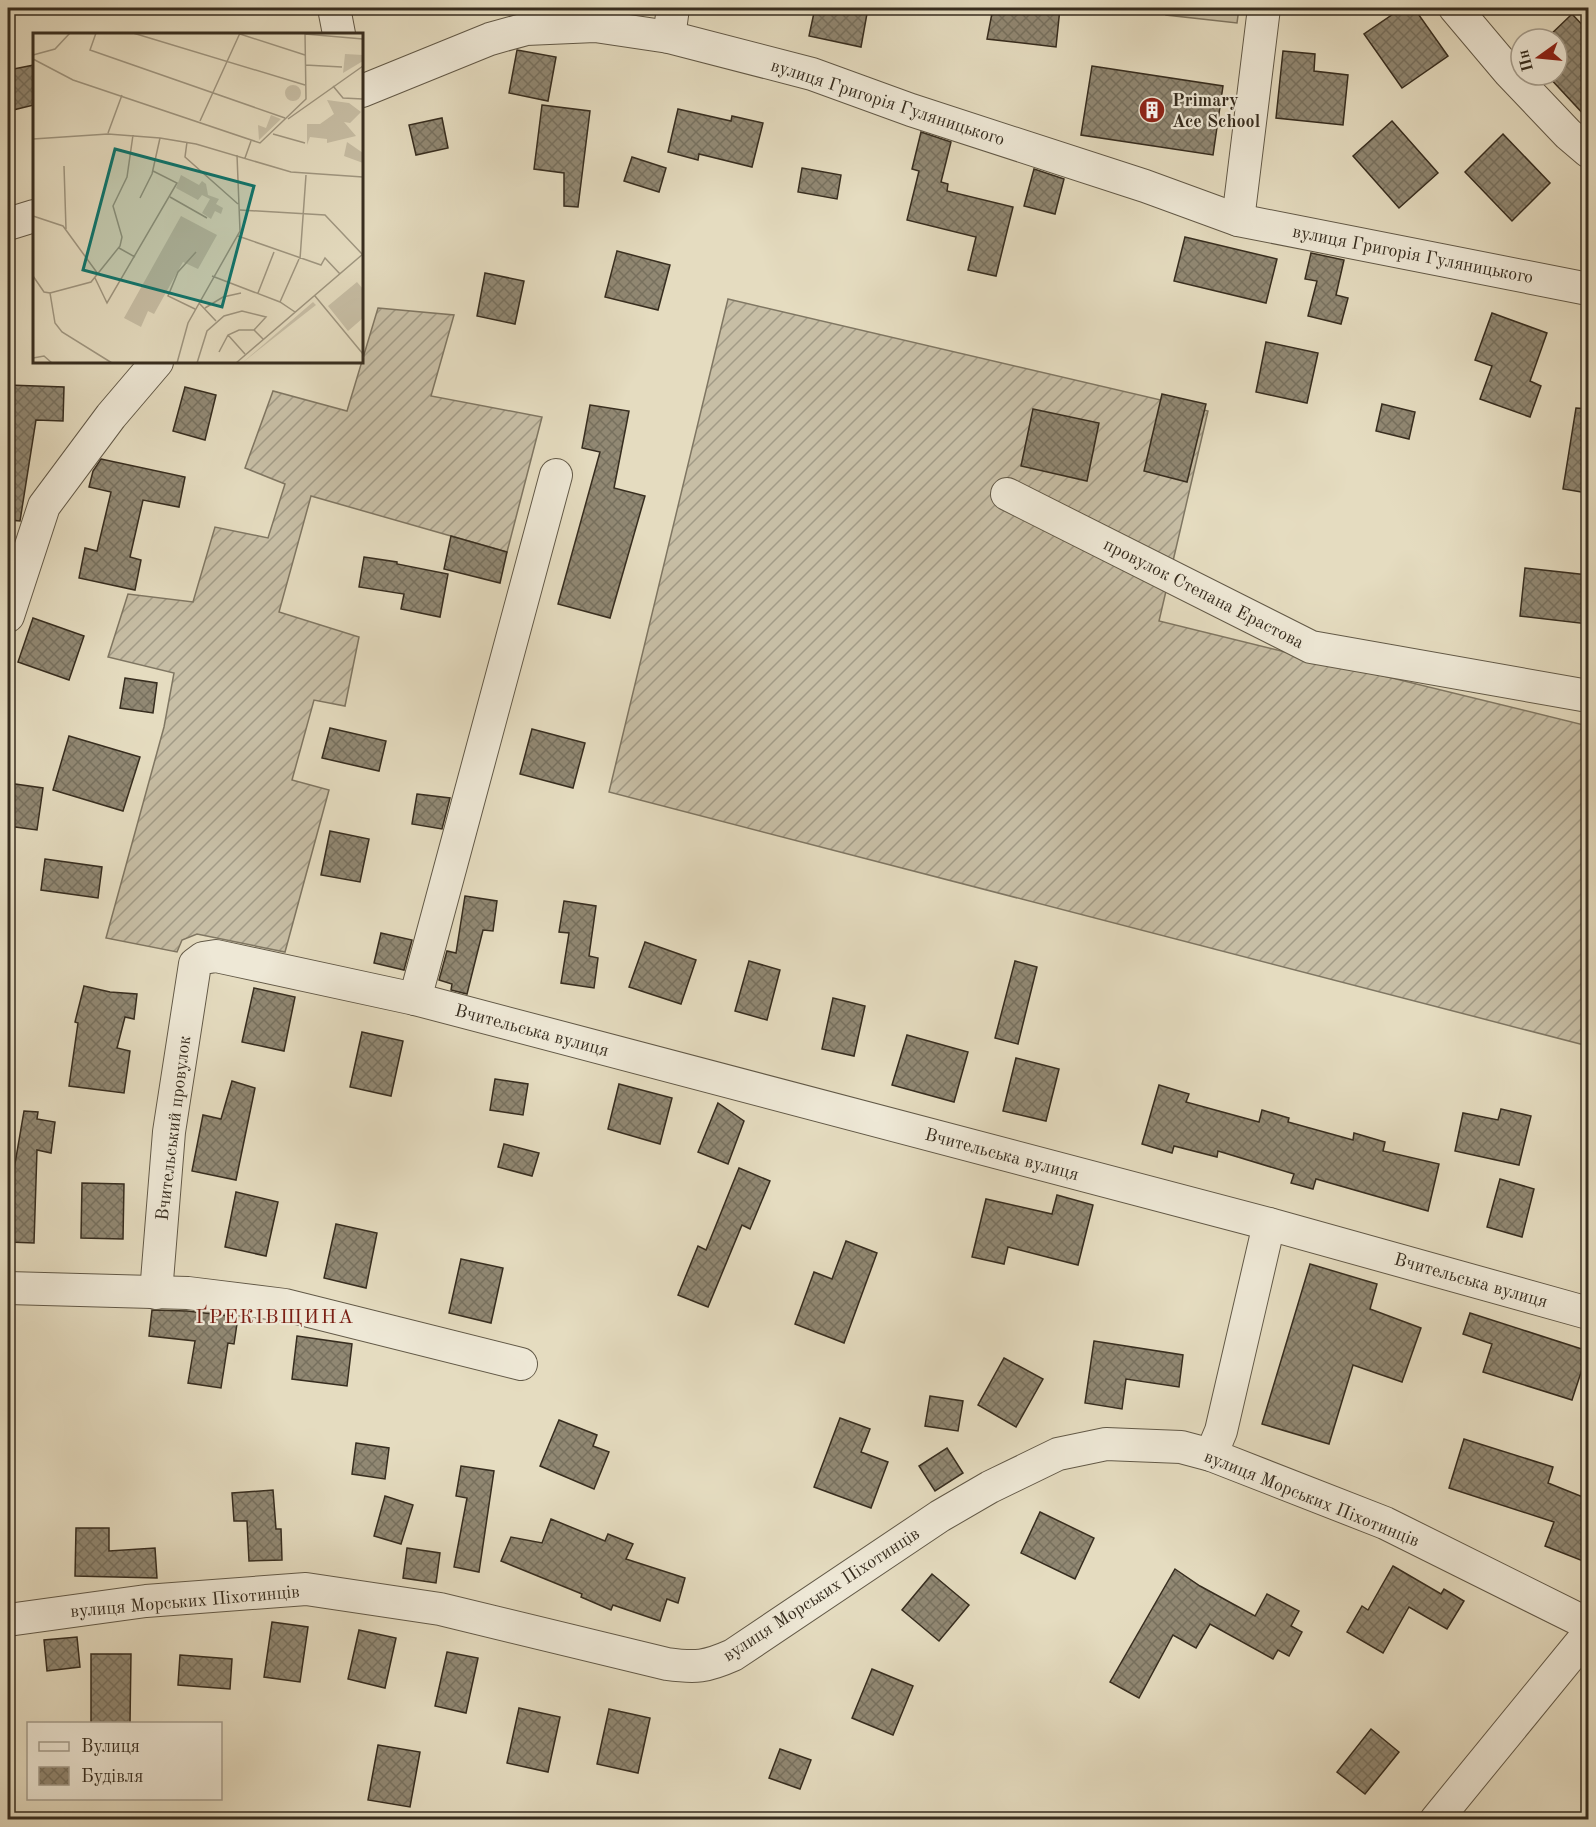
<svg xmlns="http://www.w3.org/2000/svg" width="1596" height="1827" font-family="'Old Standard TT',serif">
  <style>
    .park { fill: #c7bea5; stroke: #7f7662; stroke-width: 1.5 }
    .garden { fill: url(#garden-furrows); stroke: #7f7662; stroke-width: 1.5 }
    .building { fill: url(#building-cross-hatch); stroke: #372d1f; stroke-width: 1.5 }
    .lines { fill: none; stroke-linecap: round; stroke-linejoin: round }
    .street-casing { stroke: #625947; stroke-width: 34 }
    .street { stroke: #eee8d6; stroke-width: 32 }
    .labels { text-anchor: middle; stroke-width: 4.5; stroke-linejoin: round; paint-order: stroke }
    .poi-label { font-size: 18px; font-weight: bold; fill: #372d1f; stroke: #eee8d6; text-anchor: start }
    .street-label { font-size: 18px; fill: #372d1f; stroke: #eee8d6 }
    .neighbourhood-label { font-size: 20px; letter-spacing: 1.5px; fill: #7a1f14; stroke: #eee8d6 }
    .inset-road { fill: none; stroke: #9f9680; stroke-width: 1.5 }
    .view { fill: #0f766e; fill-opacity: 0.15; stroke: #0f766e; stroke-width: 3 }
    .inset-edge { fill: none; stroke: #372d1f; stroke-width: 3 }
  </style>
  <defs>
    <pattern id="garden-furrows" width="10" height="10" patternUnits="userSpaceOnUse" patternTransform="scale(1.5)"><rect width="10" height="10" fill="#c7bea5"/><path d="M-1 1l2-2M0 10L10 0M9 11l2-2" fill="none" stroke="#a29b86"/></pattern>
    <pattern id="building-cross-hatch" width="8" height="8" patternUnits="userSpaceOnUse" patternTransform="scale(1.5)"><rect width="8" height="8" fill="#918873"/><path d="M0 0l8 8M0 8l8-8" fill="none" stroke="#77705e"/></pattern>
  </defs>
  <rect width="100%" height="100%" fill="#e5dcc0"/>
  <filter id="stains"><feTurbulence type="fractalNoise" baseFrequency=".00333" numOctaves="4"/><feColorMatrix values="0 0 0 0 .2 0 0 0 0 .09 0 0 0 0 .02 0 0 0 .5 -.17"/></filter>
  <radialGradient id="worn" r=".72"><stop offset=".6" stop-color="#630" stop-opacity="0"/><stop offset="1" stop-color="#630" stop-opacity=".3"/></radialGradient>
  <path class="park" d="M1167,8h72l-2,15 -71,-8z"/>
  <g class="garden">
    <path d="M728,299l480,112 -49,210 429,105v320l-979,-254z"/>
    <path d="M378,308l76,7 -23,81 111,21 -35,135 -196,-56 -32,116 80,25 -14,69 -31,-6 -22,80 37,10 -44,162 -88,-18 -15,6 -5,12 -71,-14 58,-211 10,-54 -66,-16 20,-63 65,8 22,-75 53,11 17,-54 -40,-16 28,-77 74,20z"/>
  </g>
  <g class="building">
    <path d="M815,8h53l-7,39 -52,-11z"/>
    <path d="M993,8h67l-4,39 -69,-8z"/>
    <path d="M1402,8h12l34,48 -46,32 -38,-54z"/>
    <path d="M1572,14l16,17v88l-41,-44h10v-36h-11z"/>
    <path d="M517,50l39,7 -8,44 -39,-8z"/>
    <path d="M1283,51l32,3 -1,17 34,4 -5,50 -67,-7z"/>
    <path d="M34,65v40l-21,5 -5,-27v-13z"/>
    <path d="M1092,66l131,20 -10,69 -132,-20z"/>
    <path d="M542,105l48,6 -12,96 -14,-1v-33l-30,-4z"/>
    <path d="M678,109l53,12 1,-5 31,7 -11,44 -53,-13 -1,6 -30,-8z"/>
    <path d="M442,118l6,30 -32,7 -7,-30z"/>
    <path d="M1392,121l46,52 -39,35 -46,-52z"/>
    <path d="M921,132l30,10 -10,40 7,2 -1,7 66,16 -17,69 -28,-6 8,-33 -69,-17 12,-49 -7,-2z"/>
    <path d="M1503,134l47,49 -38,38 -47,-49z"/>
    <path d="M632,157l34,11 -7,24 -35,-11z"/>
    <path d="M802,168l39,7 -4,24 -39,-7z"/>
    <path d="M1034,169l30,10 -9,35 -31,-8z"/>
    <path d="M1185,237l92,22 -11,44 -92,-22z"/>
    <path d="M617,251l53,14 -12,45 -53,-13z"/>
    <path d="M1311,253l33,7 -8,35 12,3 -7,26 -33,-8 9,-35 -12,-2z"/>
    <path d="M485,273l39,8 -9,43 -38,-8z"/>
    <path d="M1492,313l55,20 -17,48 11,5 -11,31 -50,-18 12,-33 -17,-6z"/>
    <path d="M1266,342l52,11 -11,50 -51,-11z"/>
    <path d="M8,385l56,2 -1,34 -27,-1 -16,101 -12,-1z"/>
    <path d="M185,387l31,8 -11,45 -32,-9z"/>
    <path d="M1162,394l44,10 -19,78 -43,-11z"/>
    <path d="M1382,404l33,8 -6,27 -33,-8z"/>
    <path d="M590,405l39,6 -15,77 31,8 -35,122 -52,-14 42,-152 -18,-4z"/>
    <path d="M1576,408l12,1v84l-25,-4z"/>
    <path d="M1033,409l66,14 -12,58 -66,-15z"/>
    <path d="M101,459l84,18 -6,30 -36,-7 -13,57 11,3 -6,30 -56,-12 6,-30 12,3 14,-59 -22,-5 4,-16z"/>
    <path d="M451,536l56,16 -7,31 -56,-14z"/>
    <path d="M364,557l33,5v2l51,10 -8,43 -39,-8 3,-15 -45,-7z"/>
    <path d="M1525,568l63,7v49l-68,-8z"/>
    <path d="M33,618l51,18 -15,44 -51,-18z"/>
    <path d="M125,678l32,5 -4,30 -33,-5z"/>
    <path d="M330,728l56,13 -7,30 -57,-13z"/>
    <path d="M532,729l53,14 -12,45 -53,-14z"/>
    <path d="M69,736l71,21 -17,54 -70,-21z"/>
    <path d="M8,783l35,5 -6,42 -29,-4z"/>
    <path d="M417,794l33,4 -8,31 -30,-5z"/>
    <path d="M330,831l39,8 -9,43 -39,-7z"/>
    <path d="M45,859l57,8 -4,31 -57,-8z"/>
    <path d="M465,896l32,5 -4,30 -10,-1 -16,64 -16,-4 1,-6 -13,-4 8,-29 9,2z"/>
    <path d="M564,901l32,5 -7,50 9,2 -4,30 -33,-5 8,-50 -10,-1z"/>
    <path d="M381,933l31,7 -8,30 -30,-7z"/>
    <path d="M645,942l51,18 -15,44 -52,-17z"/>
    <path d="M749,961l31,9 -13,50 -32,-9z"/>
    <path d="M1015,961l22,6 -19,77 -23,-6z"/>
    <path d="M84,986l26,6 27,2 -3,25 -9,-2 -8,31 13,3 -6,42 -55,-7 9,-63 -3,-1z"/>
    <path d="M254,988l41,9 -11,54 -42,-9z"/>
    <path d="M833,998l32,8 -11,50 -32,-7z"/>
    <path d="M362,1032l41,9 -12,55 -41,-9z"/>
    <path d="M907,1035l61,17 -14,50 -62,-17z"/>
    <path d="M1016,1058l43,11 -13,52 -43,-10z"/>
    <path d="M495,1079l33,5 -5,31 -33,-5z"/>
    <path d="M232,1081l23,7 -19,92 -44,-9 11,-56 18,4z"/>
    <path d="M619,1084l53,14 -12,46 -52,-15z"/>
    <path d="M1159,1085l30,9 -3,8 73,20 3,-12 27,8 -1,4 65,18 1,-7 31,9 -2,9 56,13 -11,47 -112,-32 -3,10 -22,-6 3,-9 -76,-23 -1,6 -43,-11 -2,7 -30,-9z"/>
    <path d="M718,1103l26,18 -16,43 -30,-12z"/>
    <path d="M1501,1109l30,7 -12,49 -64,-14 8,-38 35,7z"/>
    <path d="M24,1111l14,1 -1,7 18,3 -4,31 -14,-3 -3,93 -26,-1v-56l3,1z"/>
    <path d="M504,1144l35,9 -7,23 -34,-9z"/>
    <path d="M739,1168l31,13 -20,48 -8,-4 -34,82 -30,-12 20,-49 8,4z"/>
    <path d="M1500,1179l34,10 -12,48 -35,-10z"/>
    <path d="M82,1183l42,1 -1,55 -42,-1z"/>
    <path d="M236,1192l42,10 -12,54 -41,-9z"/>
    <path d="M1057,1195l36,10 -15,60 -70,-18 -4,17 -32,-7 14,-58 66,15z"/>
    <path d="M336,1224l41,9 -11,55 -42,-10z"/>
    <path d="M846,1241l31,12 -33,90 -49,-19 19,-52 18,7z"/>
    <path d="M461,1259l42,9 -12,55 -42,-10z"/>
    <path d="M1310,1264l67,20 -7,25 51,19 -19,54 -49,-17 -24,79 -67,-20z"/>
    <path d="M152,1310l35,1 51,6 -4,27 -6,-1 -7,45 -33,-5 7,-42 -46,-5z"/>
    <path d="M1470,1313l118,38 -16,49 -89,-28 9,-28 -29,-10z"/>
    <path d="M297,1336l55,8 -5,42 -55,-7z"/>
    <path d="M1094,1341l89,14 -4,32 -53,-8 -4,30 -37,-6z"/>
    <path d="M1004,1358l39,21 -27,48 -38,-22z"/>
    <path d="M930,1396l33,5 -5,30 -33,-5z"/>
    <path d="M840,1418l30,11 -9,23 27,10 -17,46 -57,-21z"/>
    <path d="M559,1420l38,15 -4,11 16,6 -15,37 -54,-23z"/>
    <path d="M1464,1439l89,28 -5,16 40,16v64l-43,-17 9,-24 -105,-34z"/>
    <path d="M356,1443l33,5 -4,31 -33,-5z"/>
    <path d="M947,1448l16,25 -28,18 -16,-25z"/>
    <path d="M461,1466l33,5 -15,101 -25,-5 13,-69 -11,-2z"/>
    <path d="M273,1490l3,39h5l1,31 -33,1 -2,-40h-13l-2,-28z"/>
    <path d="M385,1496l28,9 -12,39 -27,-8z"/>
    <path d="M1040,1512l54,26 -19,41 -54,-26z"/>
    <path d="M551,1519l54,22 3,-7 25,10 -7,15 59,19 -7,25 -11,-4 -7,22 -47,-16 -2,5 -30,-13 1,-3 -81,-33 10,-24 31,6z"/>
    <path d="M76,1528h33v23l46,-3 2,30 -82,-2z"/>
    <path d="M407,1548l33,5 -4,30 -33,-5z"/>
    <path d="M1393,1566l48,28 3,-5 20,12 -17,28 -38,-22 -26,46 -36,-21 15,-26 6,4z"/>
    <path d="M1175,1569l25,17 55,30 12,-22 32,17 -8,15 11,6 -13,24 -11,-6 -5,9 -63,-35 -14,24 -23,-13 -34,63 -29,-16z"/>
    <path d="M932,1574l37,31 -30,36 -37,-31z"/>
    <path d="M272,1622l36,5 -8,55 -36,-5z"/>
    <path d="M359,1630l37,8 -11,50 -37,-9z"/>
    <path d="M77,1637l3,30 -33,4 -3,-31z"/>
    <path d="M447,1652l31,6 -12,55 -31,-7z"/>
    <path d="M91,1654h40l-1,70h-39z"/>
    <path d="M180,1655l52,4 -2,30 -52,-4z"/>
    <path d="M872,1669l41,17 -20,49 -41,-17z"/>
    <path d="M519,1708l41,9 -12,55 -41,-9z"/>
    <path d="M609,1709l41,9 -12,55 -41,-9z"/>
    <path d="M1371,1729l28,23 -34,42 -28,-22z"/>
    <path d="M378,1745l42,7 -10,55 -42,-7z"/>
    <path d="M780,1749l31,11 -11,29 -31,-11z"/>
  </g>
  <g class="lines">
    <defs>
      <g id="street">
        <path d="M334,8l5,26"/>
        <path d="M1455,8l54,64 59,62 20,17"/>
        <path d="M669,37l4,-29"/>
        <path d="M362,91l128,-52 36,-10 69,-3 74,11 143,37 99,36 234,76 93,34 350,69"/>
        <path d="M1238,220l26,-212"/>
        <path d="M8,224l26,-8"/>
        <path d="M1007,494l304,153 277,49"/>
        <path d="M8,616l36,-110 67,-90 46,-54"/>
        <path d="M415,999l141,-524"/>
        <path d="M8,1288l180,5 97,12 236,59"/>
        <path d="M156,1293l13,-161 26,-168 8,-6 13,-2 199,43 854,225 319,89"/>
        <path d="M1211,1455l10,-24 48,-207"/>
        <path d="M8,1620l138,-19 160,-12 134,20 227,55c29,4 39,3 66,-9l207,-139 50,-29 68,-33 48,-10 75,3 30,8 174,68 203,101"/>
        <path d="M1436,1820l152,-186"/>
      </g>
    </defs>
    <use href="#street" class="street-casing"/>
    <use href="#street" class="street"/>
  </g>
  <defs>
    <symbol id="building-disc" viewBox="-11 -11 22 22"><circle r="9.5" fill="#8f2418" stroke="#eee8d6"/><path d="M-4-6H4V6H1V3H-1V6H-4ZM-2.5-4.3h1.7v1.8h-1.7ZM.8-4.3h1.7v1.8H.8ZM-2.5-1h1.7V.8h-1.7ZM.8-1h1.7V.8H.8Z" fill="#fff"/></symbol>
  </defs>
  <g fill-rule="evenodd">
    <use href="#building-disc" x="1137" y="95" width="30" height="30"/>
  </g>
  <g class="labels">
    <g class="poi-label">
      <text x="1172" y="106">Primary<tspan x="1172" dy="21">Ace School</tspan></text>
    </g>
    <g class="street-label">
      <text transform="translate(888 102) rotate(18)" y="6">вулиця Григорія Гуляницького</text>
      <text transform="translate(1413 254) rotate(11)" y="6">вулиця Григорія Гуляницького</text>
      <text transform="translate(1204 593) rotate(27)" y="6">провулок Степана Ерастова</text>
      <text transform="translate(532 1030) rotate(15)" y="6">Вчительська вулиця</text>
      <text transform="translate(173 1128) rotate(-83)" y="6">Вчительський провулок</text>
      <text transform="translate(1002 1154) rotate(15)" y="6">Вчительська вулиця</text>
      <text transform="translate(1471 1280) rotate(16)" y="6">Вчительська вулиця</text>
      <text transform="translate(1312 1498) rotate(22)" y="6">вулиця Морських Піхотинців</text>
      <text transform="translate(821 1594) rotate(-33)" y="6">вулиця Морських Піхотинців</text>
      <text transform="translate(185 1601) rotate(-5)" y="6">вулиця Морських Піхотинців</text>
    </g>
    <g class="neighbourhood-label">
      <text x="275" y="1323">ҐРЕКІВЩИНА</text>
    </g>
  </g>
  <g transform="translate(33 33)">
    <rect width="330" height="330" fill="#e5dcc0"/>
    <path d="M312,21l18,1v6l-20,12zM294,67l22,3 12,9 -11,11 -6,-1 12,14 -29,7v-4l-17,-2 -3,8v-21h13l14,-10zM238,82l10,4 -22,21 -1,-15 8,3zM314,109l16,11v10l-19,-7zM324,249l6,7v29l-15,13 -20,-25z" fill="#c7bea5"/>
    <path d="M252 60a8 8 0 1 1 16 0a8 8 0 1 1-16 0ZM280,269l3,3 -74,58z" fill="#c7bea5"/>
    <path d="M148,142l18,10 3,-4 4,3 2,11 11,4 -3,5 7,4 -2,6 -6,-3 -4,8 -9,-6 8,-14 -8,-4 -4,5 -22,-12zM148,183l36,19 -19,34 -15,-7 -29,52 -6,-3 -7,16 -17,-9z" fill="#c7bea5"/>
    <path class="inset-road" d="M63,0l-6,17 195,68M100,0l172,52M207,1l65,21M272,1l58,5M0,22l22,-6 15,-16M0,26l40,21 187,63 46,-44 -1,-66M272,32l37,2M300,53l10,12 20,1M255,86l75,-53M167,88l40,-88M75,100l14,-38M240,101l32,9M0,106l75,-5 52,4 36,6 95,28 72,5M154,109l-2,15 53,47M212,125l6,-17M31,133l2,63M137,164l37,21M107,165l12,-24 8,-36M207,177l85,5 37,39M0,183l30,10 35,48M205,203l83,29 4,-7 15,16M86,215l16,9M267,226l6,-84M0,243l11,16 6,1 5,30 7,9 50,31M179,243l68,26 15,10M62,245l12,25 70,-120 -24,-12M17,260l41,-11 29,-36 2,-9 -9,-31 14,-29 6,-42M225,260l16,-41M282,263l48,58M247,269l19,-43M166,270l17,18M172,275l18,-11 18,-4M162,276l-27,-13 10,-24 18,-20M195,302l17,19M186,319l9,-17 11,-5h15l9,9M0,325l11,-2 8,7M144,330l11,-40 52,-92 -3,-76M164,330l10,-32 17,-15 18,-5 24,6 -12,13M203,330l127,-109"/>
    <path class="view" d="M82,116l139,37 -32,121 -139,-37z"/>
    <rect width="330" height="330" class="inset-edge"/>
  </g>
  <rect width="1596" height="1827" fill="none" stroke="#e5dcc0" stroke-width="30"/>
  <rect x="9" y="9" width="1578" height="1809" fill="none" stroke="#372d1f" stroke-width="3"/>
  <rect x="15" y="15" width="1566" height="1797" fill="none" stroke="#372d1f" stroke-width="1.5"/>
  <rect x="27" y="1722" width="195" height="78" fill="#eee8d6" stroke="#a59d8d" stroke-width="1.5"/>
  <rect x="39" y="1742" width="30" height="9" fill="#eee8d6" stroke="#a59d8d" stroke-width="1.5"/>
  <text x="81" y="1752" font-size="18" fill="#372d1f">Вулиця</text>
  <rect x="39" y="1767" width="30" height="18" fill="url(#building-cross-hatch)" stroke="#a59d8d" stroke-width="1.5"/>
  <text x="81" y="1782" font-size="18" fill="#372d1f">Будівля</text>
  <g transform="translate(1539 57) rotate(255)"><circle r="28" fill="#eee8d6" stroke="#a59d8d" stroke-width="1.5"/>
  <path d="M0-4.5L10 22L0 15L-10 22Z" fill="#8f2418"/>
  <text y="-9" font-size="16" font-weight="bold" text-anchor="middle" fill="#372d1f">Пн</text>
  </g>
  <rect width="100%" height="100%" filter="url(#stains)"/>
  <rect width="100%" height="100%" fill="url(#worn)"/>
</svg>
